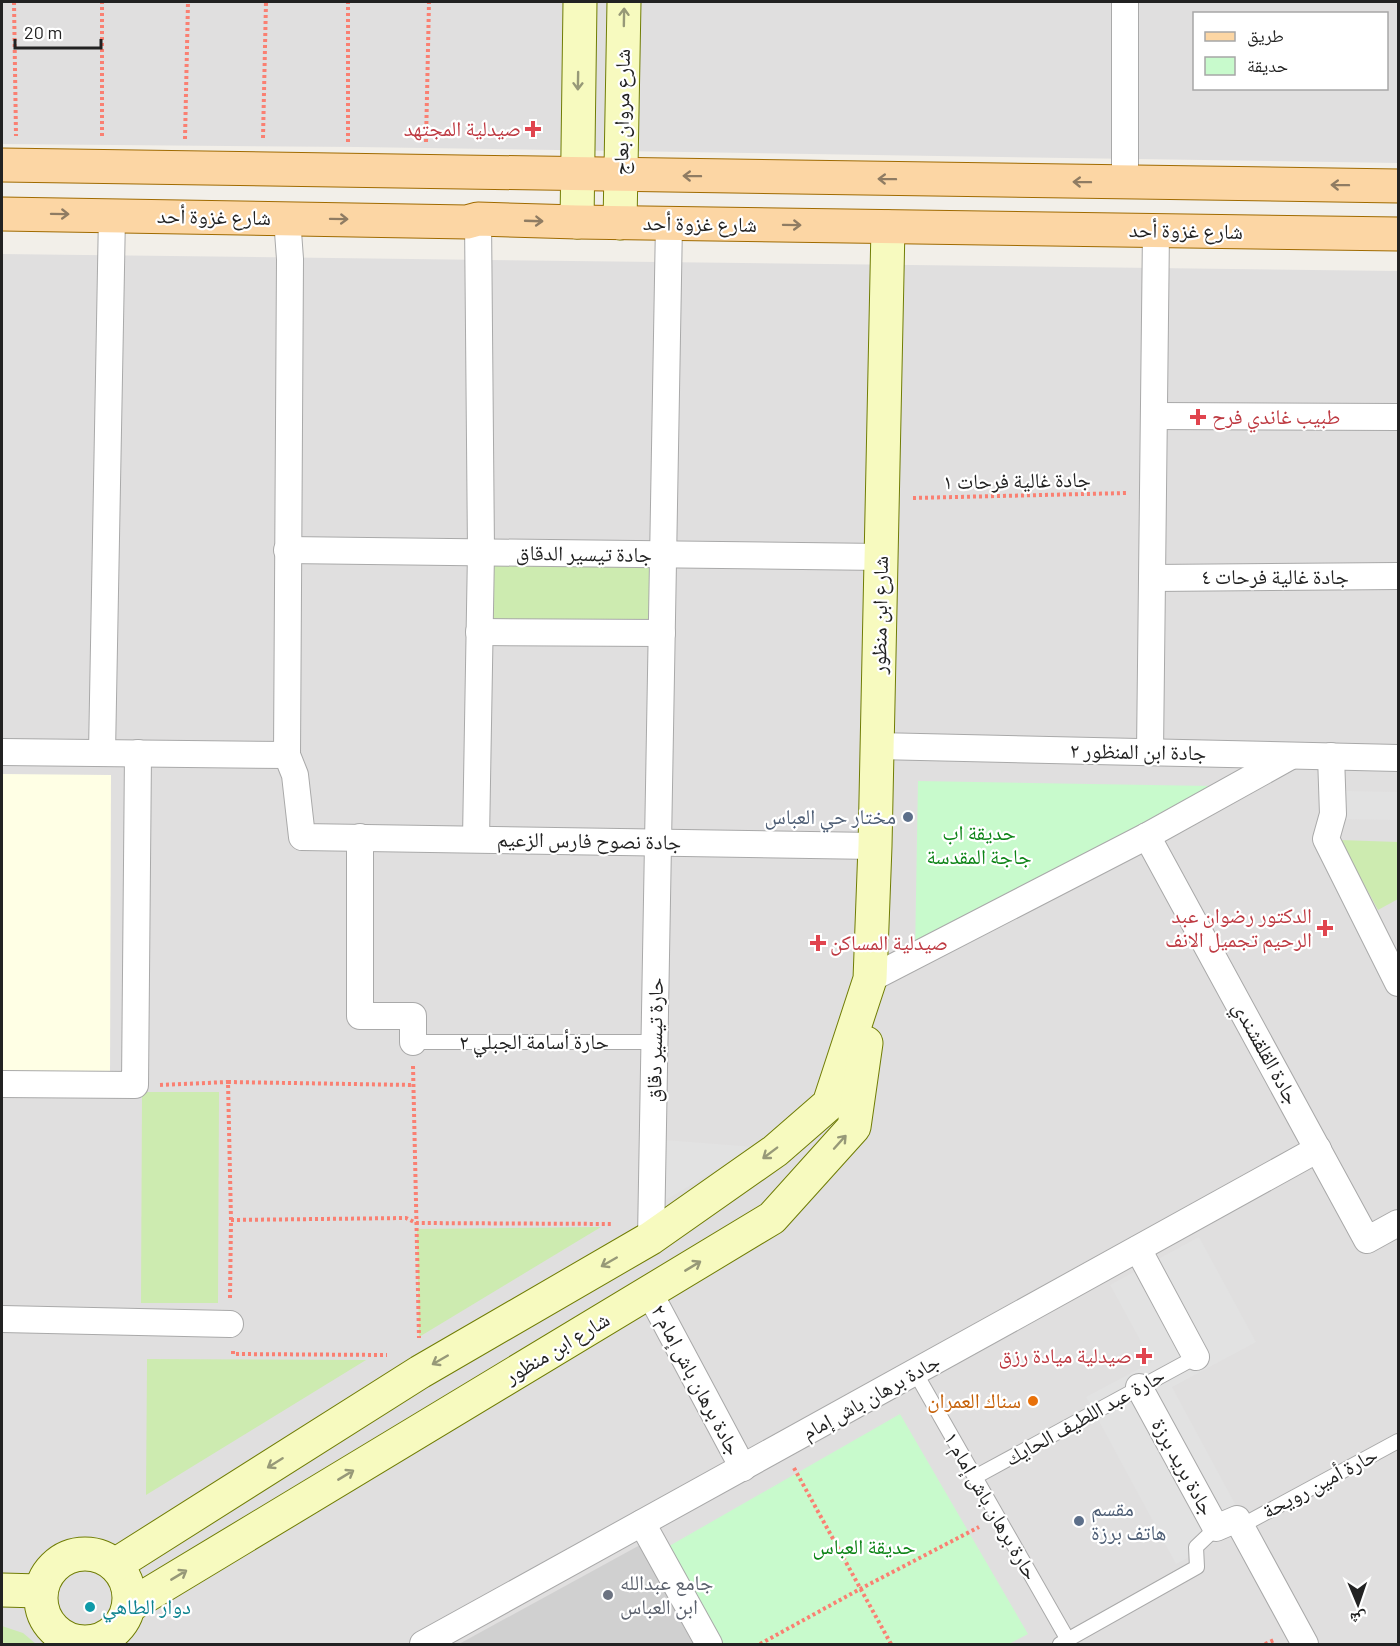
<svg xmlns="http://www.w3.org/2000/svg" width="1400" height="1646" font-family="Barlow,'Noto Naskh Arabic',sans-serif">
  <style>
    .residential { fill: #e0dfdf; fill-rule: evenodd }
    .education { fill: #ffffe5 }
    .religious { fill: #d0d0d0 }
    .grass { fill: #cdebb0 }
    .park { fill: #c8facc }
    .parking { fill: #e2e2e2 }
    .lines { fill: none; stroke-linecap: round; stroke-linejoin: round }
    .service-casing { stroke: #a9a9a9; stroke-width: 16 }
    .minor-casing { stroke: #a9a9a9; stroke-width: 28 }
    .secondary-casing { stroke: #707d05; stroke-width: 35 }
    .primary-casing { stroke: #a06b00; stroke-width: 35 }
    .path { stroke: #fa8072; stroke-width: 4; stroke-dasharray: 3 3; stroke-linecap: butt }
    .service { stroke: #fff; stroke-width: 14 }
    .minor { stroke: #fff; stroke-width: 26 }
    .secondary { stroke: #f7fabf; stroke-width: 33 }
    .primary { stroke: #fcd6a4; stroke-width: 33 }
    .oneway { stroke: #979978 }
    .oneway2 { stroke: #8f7c63 }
    .health-dot { fill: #e0444e; stroke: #fff; stroke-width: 2 }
    .service-dot { fill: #5c6f8a; stroke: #fff; stroke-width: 2 }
    .food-dot { fill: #e8710a; stroke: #fff; stroke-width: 2 }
    .worship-dot { fill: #6b7280; stroke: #fff; stroke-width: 2 }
    .culture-dot { fill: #0f9aa8; stroke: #fff; stroke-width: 2 }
    .labels { text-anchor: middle; stroke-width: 4.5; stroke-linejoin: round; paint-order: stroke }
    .street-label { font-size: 21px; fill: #222; stroke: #fff }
    .health-label { font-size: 21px; fill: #be3a42; stroke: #fff; text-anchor: end }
    .service-label { font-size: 21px; fill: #4e5e75; stroke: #fff; text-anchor: end }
    .park-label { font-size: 21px; fill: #0c8416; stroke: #fff }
    .food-label { font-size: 21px; fill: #c56008; stroke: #fff; text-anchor: end }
    .worship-label { font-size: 21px; fill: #5b616d; stroke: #fff; text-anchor: start }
    .culture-label { font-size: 21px; fill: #0d838f; stroke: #fff; text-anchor: start }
  </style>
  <rect width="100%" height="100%" fill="#f2efe9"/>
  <g class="residential">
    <path d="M2,2h1396v161l-1041,-16 -355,-3zM1194,14h192v74h-192z"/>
    <path d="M2,254l1396,17v1373h-1396z"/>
  </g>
  <path class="education" d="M2,774l109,1 -1,301 -108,-1z"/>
  <path class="religious" d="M640,1545l53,99h-234z"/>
  <g class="grass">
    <path d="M481,552l182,2 -1,79 -183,-1z"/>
    <path d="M1340,840l58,2v57l-20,11z"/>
    <path d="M142,1092h77l-1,211h-77z"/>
    <path d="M601,1227l-182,110 -2,-108z"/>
    <path d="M147,1359l219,1 -220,135z"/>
    <path d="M2,1626l21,7 13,11h-34z"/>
  </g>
  <g class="park">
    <path d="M918,781l292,5 -295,167z"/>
    <path d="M900,1414l128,220 -19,10h-290l-55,-95z"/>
  </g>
  <g class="parking">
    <path d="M1344,791l54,1v28l-54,-1z"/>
    <path d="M664,1140l91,7 -96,57z"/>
    <path d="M1199,1237l57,105 -84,45 75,139 -71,38 -90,-167 66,-35 -42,-77z"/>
  </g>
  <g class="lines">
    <defs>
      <g id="service">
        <path d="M413,1042h242"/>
        <path d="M915,1372l153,268"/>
        <path d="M975,1477l221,-120"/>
        <path d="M1241,1526l157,-85"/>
        <path d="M1060,1644l137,-77 -1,-20 20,-19"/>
      </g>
      <g id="minor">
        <path d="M1125,182v-180"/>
        <path d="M287,218l3,41 -3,496 8,20 7,62 573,9"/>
        <path d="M1154,416l244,1"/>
        <path d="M287,550l594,7"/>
        <path d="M1152,578l246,-2"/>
        <path d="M479,632l183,1"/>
        <path d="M877,746l521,12"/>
        <path d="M2,752l285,3"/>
        <path d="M1150,752l6,-521"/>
        <path d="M102,753l10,-538"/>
        <path d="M1331,756l2,58 -7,25 72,144"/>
        <path d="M1147,836l220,404 31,-17"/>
        <path d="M360,837v179h53v26"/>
        <path d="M476,839l5,-287 -3,-333"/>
        <path d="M870,979l277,-143 144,-80"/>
        <path d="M2,1084l133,1 3,-332"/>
        <path d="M651,1238l18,-1015"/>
        <path d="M1138,1249l58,108"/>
        <path d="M649,1292l94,176"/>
        <path d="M2,1319l228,5"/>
        <path d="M1139,1387l77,141 21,-9 68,125"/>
        <path d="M642,1523l67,121"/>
        <path d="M423,1644l895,-495"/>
      </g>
      <g id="secondary">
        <path d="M577,222l3,-220"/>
        <path d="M620,223l4,-221"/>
        <circle cx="85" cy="1598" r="44"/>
        <path d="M115,1565l305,-193 231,-134 124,-87 54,-47 41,-125 5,-133 13,-619"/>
        <path d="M2,1590l38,1"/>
        <path d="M129,1606l643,-388 82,-91 12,-84"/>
      </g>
      <g id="primary">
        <path d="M2,165l1396,21"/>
        <path d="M2,214l465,8 11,-3 99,3 821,12"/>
      </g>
    </defs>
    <use href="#service" class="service-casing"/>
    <use href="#minor" class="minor-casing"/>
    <use href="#secondary" class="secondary-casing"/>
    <use href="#primary" class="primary-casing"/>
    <g class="path">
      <path d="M14,2l2,134"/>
      <path d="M102,136v-134"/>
      <path d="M263,138l3,-136"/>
      <path d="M185,139l3,-137"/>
      <path d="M348,142v-140"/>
      <path d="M426,142l3,-140"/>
      <path d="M913,498l215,-5"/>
      <path d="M413,1066l6,272"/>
      <path d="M160,1085l68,-3"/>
      <path d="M231,1220l-3,-138 185,3"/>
      <path d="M230,1298l1,-78 175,-2 10,5 196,1"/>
      <path d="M233,1351v3l154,1"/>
      <path d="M794,1468l97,176"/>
      <path d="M760,1644l100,-55 119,-62"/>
      <path d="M1265,1644l9,-4"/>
    </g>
    <use href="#service" class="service"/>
    <use href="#minor" class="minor"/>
    <use href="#secondary" class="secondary"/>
    <use href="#primary" class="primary"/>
  </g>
  <defs><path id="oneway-shaft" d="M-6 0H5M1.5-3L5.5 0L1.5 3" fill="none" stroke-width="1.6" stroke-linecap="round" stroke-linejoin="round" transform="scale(1.5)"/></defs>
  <g class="oneway">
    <use href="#oneway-shaft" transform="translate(624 17) rotate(-89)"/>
    <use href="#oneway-shaft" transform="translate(578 81) rotate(91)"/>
    <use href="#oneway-shaft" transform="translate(840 1142) rotate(-48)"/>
    <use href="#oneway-shaft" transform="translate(770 1153) rotate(143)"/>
    <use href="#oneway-shaft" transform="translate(609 1262) rotate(150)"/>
    <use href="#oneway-shaft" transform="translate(693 1266) rotate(-31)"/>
    <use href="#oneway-shaft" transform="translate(440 1360) rotate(150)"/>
    <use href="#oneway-shaft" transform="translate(275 1463) rotate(148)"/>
    <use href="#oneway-shaft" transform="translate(346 1475) rotate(-31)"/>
    <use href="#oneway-shaft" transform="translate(179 1575) rotate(-31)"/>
  </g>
  <g class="oneway2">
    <use href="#oneway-shaft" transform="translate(692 176) rotate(-179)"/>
    <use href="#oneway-shaft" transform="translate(887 179) rotate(-179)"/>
    <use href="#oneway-shaft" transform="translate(1082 182) rotate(-179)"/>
    <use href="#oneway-shaft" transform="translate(1340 185) rotate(-179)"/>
    <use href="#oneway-shaft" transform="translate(60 214) rotate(1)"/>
    <use href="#oneway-shaft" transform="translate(339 219) rotate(1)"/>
    <use href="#oneway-shaft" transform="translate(534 221) rotate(2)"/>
    <use href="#oneway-shaft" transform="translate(792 225) rotate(1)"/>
  </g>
  <g class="health-dot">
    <path d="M530 120h6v6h6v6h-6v6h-6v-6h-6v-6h6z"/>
    <path d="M1195 408h6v6h6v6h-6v6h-6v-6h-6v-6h6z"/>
    <path d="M1322 919h6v6h6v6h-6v6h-6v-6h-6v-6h6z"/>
    <path d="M815 934h6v6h6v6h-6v6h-6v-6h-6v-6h6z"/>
    <path d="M1141 1347h6v6h6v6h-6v6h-6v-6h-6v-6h6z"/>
  </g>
  <g class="service-dot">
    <circle cx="908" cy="817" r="6"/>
    <circle cx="1079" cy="1521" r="6"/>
  </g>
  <circle class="food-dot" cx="1033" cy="1401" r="6"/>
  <circle class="worship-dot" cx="608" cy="1595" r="6"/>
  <circle class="culture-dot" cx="90" cy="1607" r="6"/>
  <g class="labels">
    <g class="street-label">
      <text transform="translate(622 112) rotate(-89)" y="7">شارع مروان بعاج</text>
      <text transform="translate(214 217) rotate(1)" y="7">شارع غزوة أحد</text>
      <text transform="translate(700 224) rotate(1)" y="7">شارع غزوة أحد</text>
      <text transform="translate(1186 231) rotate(1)" y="7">شارع غزوة أحد</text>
      <text transform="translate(1017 481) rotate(-1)" y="7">جادة غالية فرحات ١</text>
      <text transform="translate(584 554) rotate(1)" y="7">جادة تيسير الدقاق</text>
      <text x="1275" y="584">جادة غالية فرحات ٤</text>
      <text transform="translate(880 615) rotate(-89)" y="7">شارع ابن منظور</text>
      <text transform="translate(1138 752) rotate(1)" y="7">جادة ابن المنظور ٢</text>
      <text transform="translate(589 841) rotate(1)" y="7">جادة نصوح فارس الزعيم</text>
      <text transform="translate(655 1040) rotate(-89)" y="7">حارة تيسير دقاق</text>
      <text x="534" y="1049">حارة أسامة الجبلي ٢</text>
      <text transform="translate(1266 1053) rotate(61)" y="7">جادة القلقشندي</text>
      <text transform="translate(557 1348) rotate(-31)" y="7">شارع ابن منظور</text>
      <text transform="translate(696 1380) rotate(62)" y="7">جادة برهان باش إمام ٢</text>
      <text transform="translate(871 1397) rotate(-29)" y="7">جادة برهان باش إمام</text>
      <text transform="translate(1085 1417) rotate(-29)" y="7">حارة عبد اللطيف الحايك</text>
      <text transform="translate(1183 1467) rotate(61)" y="7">جادة بريد برزة</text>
      <text transform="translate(1320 1483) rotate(-28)" y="7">حارة أمين رويحة</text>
      <text transform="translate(991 1506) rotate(60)" y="7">حارة برهان باش إمام ١</text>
    </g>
    <g class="health-label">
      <text x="521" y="136">صيدلية المجتهد</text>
      <text x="1212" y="424" text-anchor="start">طبيب غاندي فرح</text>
      <text x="1312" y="923">الدكتور رضوان عبد<tspan x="1312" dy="24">الرحيم تجميل الانف</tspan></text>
      <text x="830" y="950" text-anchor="start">صيدلية المساكن</text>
      <text x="1132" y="1363">صيدلية ميادة رزق</text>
    </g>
    <g class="service-label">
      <text x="896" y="824">مختار حي العباس</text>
      <text x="1091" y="1516" text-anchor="start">مقسم<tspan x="1091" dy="24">هاتف برزة</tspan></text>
    </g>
    <g class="park-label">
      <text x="979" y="840">حديقة اب<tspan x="979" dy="24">جاجة المقدسة</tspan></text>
      <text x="864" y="1554">حديقة العباس</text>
    </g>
    <g class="food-label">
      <text x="1021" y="1408">سناك العمران</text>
    </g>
    <g class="worship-label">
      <text x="620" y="1590">جامع عبدالله<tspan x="620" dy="24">ابن العباس</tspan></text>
    </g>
    <g class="culture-label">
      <text x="102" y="1614">دوار الطاهي</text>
    </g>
  </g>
  <rect width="1400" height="1646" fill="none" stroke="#222222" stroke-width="6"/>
  <rect x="1193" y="12" width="195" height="78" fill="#ffffff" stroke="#a7a7a7" stroke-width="1.5"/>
  <rect x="1205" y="32" width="30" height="9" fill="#fcd6a4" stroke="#a7a7a7" stroke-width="1.5"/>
  <text x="1247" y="42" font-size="18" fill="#222222">طريق</text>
  <rect x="1205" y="57" width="30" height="18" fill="#c8facc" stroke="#a7a7a7" stroke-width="1.5"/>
  <text x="1247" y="72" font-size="18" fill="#222222">حديقة</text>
  <g transform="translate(1358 1604) rotate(178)" stroke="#ffffff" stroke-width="4.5" paint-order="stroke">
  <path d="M0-4.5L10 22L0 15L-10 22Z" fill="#222222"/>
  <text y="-9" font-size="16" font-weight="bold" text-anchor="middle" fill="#222222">ش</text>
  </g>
  <path d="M15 39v9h86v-9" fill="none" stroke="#222222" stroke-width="3"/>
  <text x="24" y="39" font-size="18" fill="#222222" stroke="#ffffff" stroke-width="4.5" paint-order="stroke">20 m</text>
</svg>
